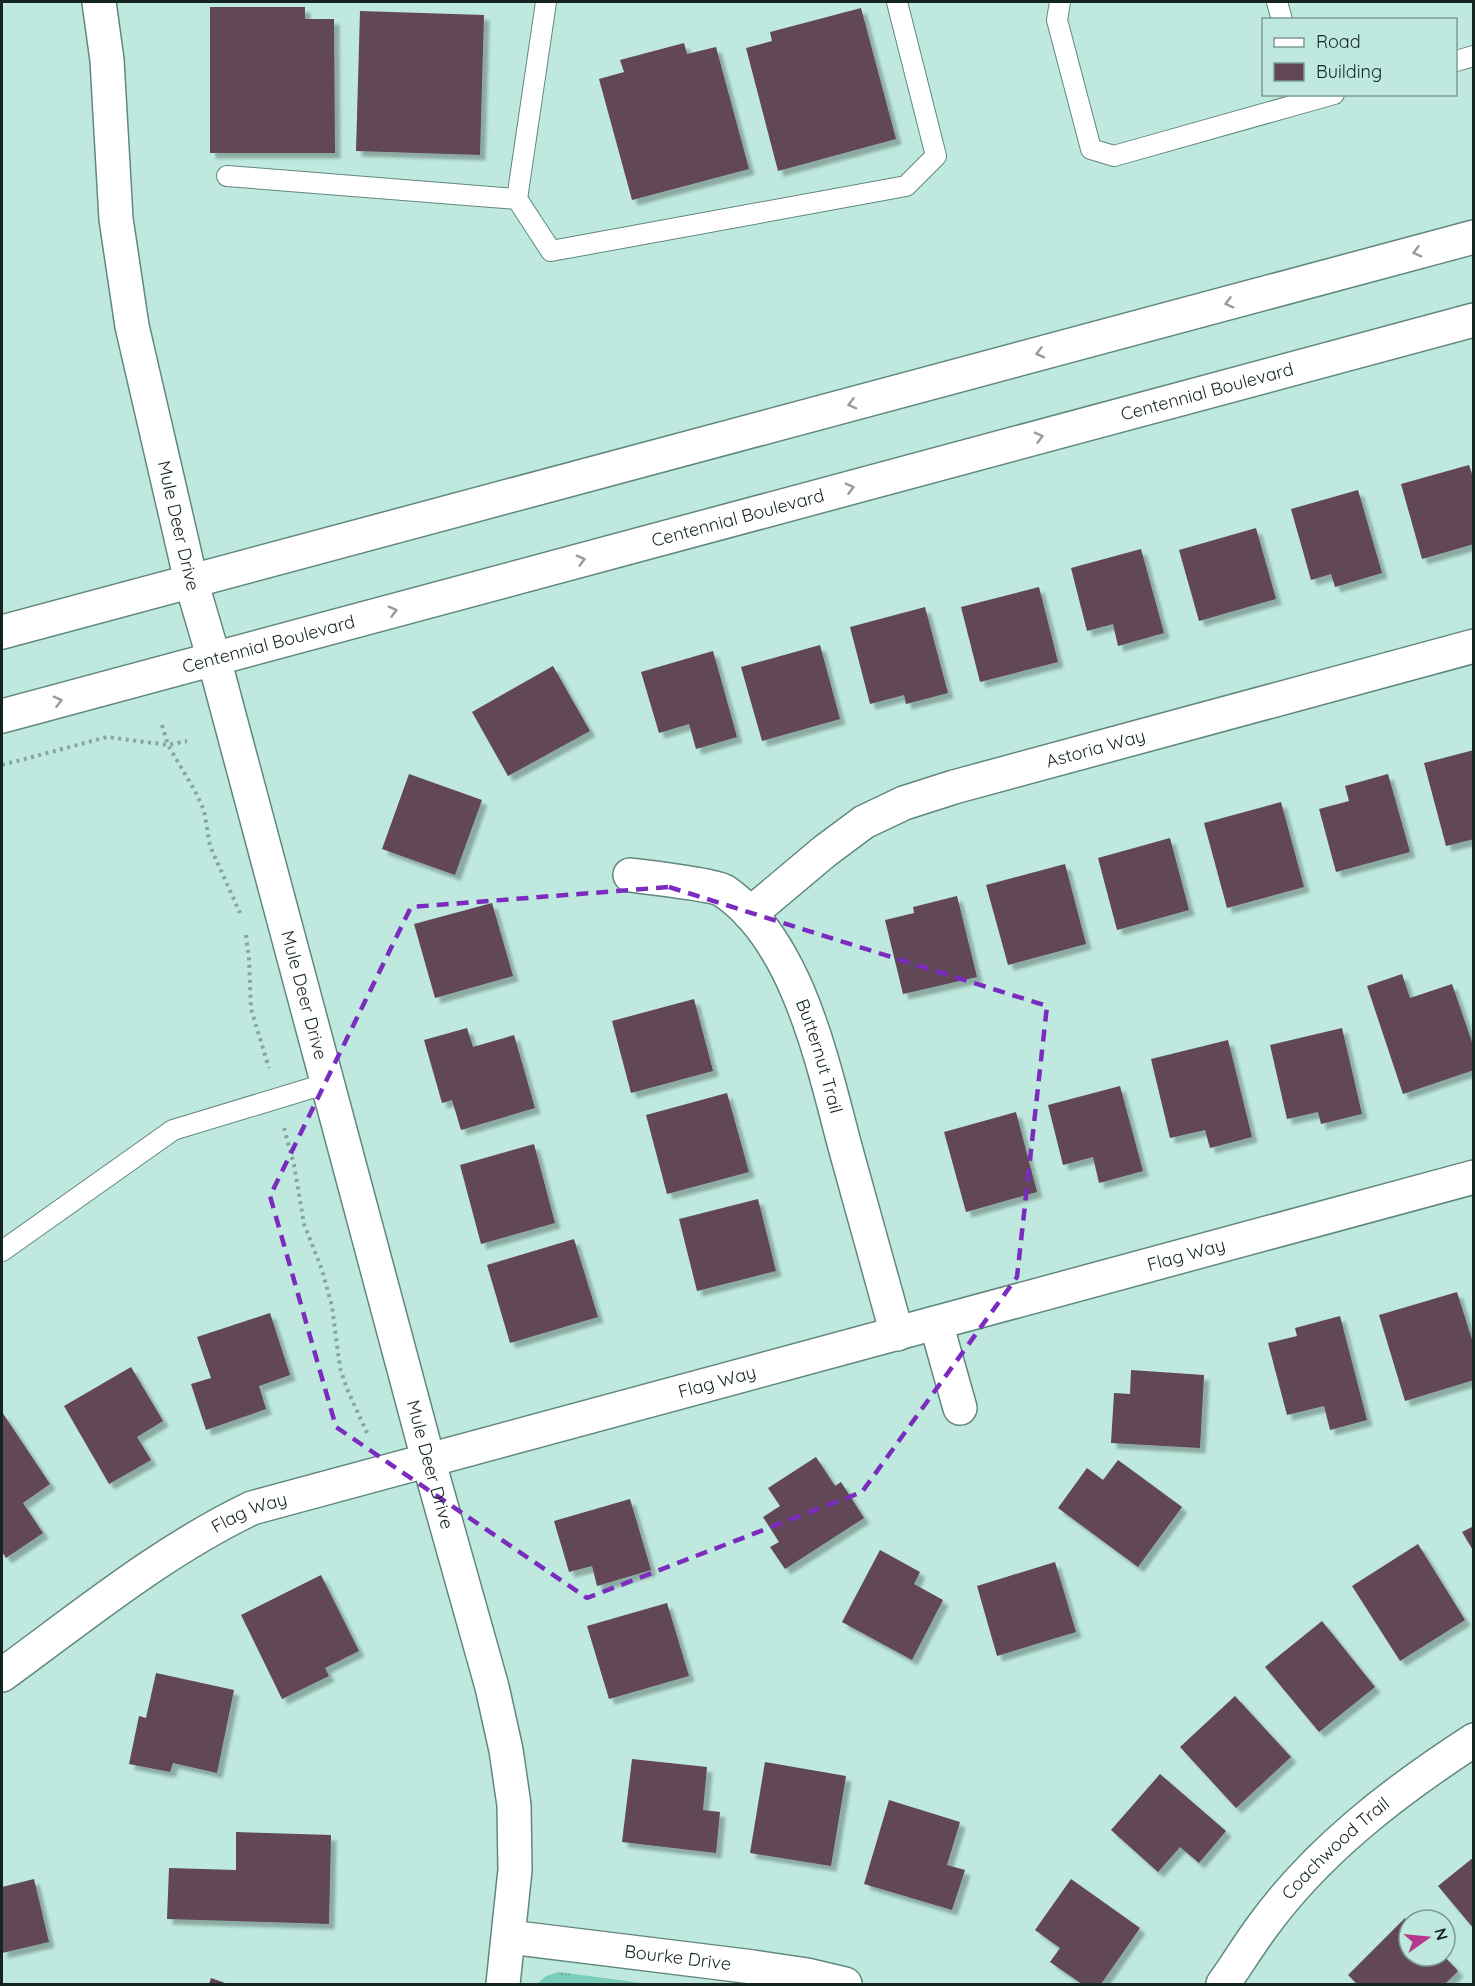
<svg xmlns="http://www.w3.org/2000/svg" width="1475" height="1986" font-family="Quicksand,sans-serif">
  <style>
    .park { fill: url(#park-tufts) }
    .building { fill: #624656; filter: url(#shadow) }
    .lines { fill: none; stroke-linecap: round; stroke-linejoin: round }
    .service-casing { stroke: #61877e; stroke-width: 22 }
    .minor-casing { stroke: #61877e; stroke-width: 36 }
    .secondary-casing { stroke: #61877e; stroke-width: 36 }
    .path { stroke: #85a69d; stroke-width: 4; stroke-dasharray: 3 4.5; stroke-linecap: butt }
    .service { stroke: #fff; stroke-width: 20 }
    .minor { stroke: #fff; stroke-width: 33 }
    .secondary { stroke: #fff; stroke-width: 33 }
    .oneway { stroke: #959c9b }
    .marked { fill: none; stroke: #7b2cbf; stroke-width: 4.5; stroke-dasharray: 12 8; stroke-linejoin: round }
    .labels { text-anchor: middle; stroke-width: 6; stroke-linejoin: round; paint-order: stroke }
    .street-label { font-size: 18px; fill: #142420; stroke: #bfe9de }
  </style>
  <defs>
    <pattern id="park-tufts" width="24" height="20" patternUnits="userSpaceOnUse" patternTransform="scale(1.5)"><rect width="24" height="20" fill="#7ccebc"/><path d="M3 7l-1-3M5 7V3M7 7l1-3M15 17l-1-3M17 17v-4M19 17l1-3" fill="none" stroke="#6ab1a1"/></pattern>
    <filter id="shadow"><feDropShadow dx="5.5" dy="5.5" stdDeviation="1.5" flood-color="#0004"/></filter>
  </defs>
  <rect width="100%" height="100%" fill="#bfe9de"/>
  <path class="park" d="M559,1972l90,12h-112l9,-8z"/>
  <g class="building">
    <path d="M210,7h95v12h29l1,134h-125z"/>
    <path d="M861,8l35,131 -118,32 -32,-123 26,-7 -2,-9z"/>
    <path d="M360,11l124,4 -4,140 -124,-4z"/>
    <path d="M684,43l3,11 29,-7 33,122 -117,31 -33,-121 25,-7 -4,-12z"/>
    <path d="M1469,465l5,15v64l-52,15 -21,-75z"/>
    <path d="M1358,490l24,83 -47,14 -4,-13 -20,6 -20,-71z"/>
    <path d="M1256,528l20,71 -77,22 -20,-71z"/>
    <path d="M1141,549l23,84 -46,13 -5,-22 -26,7 -16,-63z"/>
    <path d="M1039,587l19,75 -78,20 -19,-75z"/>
    <path d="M925,607l23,86 -42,11 -2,-9 -34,9 -20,-77z"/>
    <path d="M820,645l20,74 -78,22 -21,-74z"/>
    <path d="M713,651l24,86 -41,12 -7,-25 -30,9 -18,-61z"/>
    <path d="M553,666l37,65 -82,45 -36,-64z"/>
    <path d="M1474,750v89l-28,7 -22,-83z"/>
    <path d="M409,774l73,26 -27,75 -73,-26z"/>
    <path d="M1388,774l22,78 -74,20 -17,-63 30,-8 -4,-15z"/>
    <path d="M1281,802l23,85 -77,21 -23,-85z"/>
    <path d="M1170,838l19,72 -72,20 -19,-72z"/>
    <path d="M1065,864l21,80 -78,21 -22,-80z"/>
    <path d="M957,896l20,81 -74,17 -18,-74 29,-7 -1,-6z"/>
    <path d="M492,903l21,73 -78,22 -21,-74z"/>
    <path d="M1402,974l8,24 42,-14 22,64v22l-71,24 -36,-108z"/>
    <path d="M694,999l19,72 -82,22 -19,-72z"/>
    <path d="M467,1028l6,19 41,-12 21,73 -74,22 -9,-30 -10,3 -18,-63z"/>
    <path d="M1342,1028l20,86 -41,10 -3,-12 -31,7 -17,-74z"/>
    <path d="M1228,1040l24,97 -42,11 -5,-18 -35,8 -19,-79z"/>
    <path d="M1120,1086l23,85 -44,12 -6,-26 -30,8 -15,-60z"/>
    <path d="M727,1093l22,79 -82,22 -21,-79z"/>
    <path d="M1016,1112l21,80 -71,20 -22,-80z"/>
    <path d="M534,1144l21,79 -74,21 -21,-79z"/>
    <path d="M758,1199l18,72 -79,20 -18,-72z"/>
    <path d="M574,1239l24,78 -88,26 -23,-78z"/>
    <path d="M1457,1292l17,54v34l-69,21 -26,-86z"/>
    <path d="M270,1313l20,62 -31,11 7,23 -60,21 -15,-46 20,-6 -14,-41z"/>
    <path d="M1340,1316l27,104 -37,10 -6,-24 -37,9 -19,-72 29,-7 -2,-8z"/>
    <path d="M131,1367l32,54 -26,16 14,23 -42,24 -45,-78z"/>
    <path d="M1131,1370l73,5 -4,73 -89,-5 3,-50 16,1z"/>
    <path d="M2,1412l48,72 -27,19 20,30 -37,25 -4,-6z"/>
    <path d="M816,1457l19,29 6,-4 23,36 -79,51 -15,-22 9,-5 -16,-25 17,-11 -12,-18z"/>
    <path d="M1118,1460l64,47 -44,60 -80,-59 29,-40 16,12z"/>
    <path d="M630,1499l21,71 -54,16 -5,-20 -23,6 -15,-51z"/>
    <path d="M1474,1526v26l-12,-20z"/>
    <path d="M1418,1544l47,76 -65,41 -48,-75z"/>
    <path d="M880,1550l40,22 -6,12 29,16 -31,60 -70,-38z"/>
    <path d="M1055,1562l21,70 -79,24 -20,-70z"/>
    <path d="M321,1575l38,76 -34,17 4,8 -47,23 -41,-84z"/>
    <path d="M667,1603l22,73 -80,23 -22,-73z"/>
    <path d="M1322,1621l53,66 -56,45 -54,-65z"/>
    <path d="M156,1673l78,17 -17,83 -44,-10 -3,9 -41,-8 10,-48 7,2z"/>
    <path d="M1235,1696l56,61 -55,51 -56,-61z"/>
    <path d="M632,1759l75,8 -4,43 17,2 -4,41 -94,-11z"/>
    <path d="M765,1762l81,14 -15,90 -81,-13z"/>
    <path d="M1160,1774l66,57 -27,32 -19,-16 -22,25 -47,-42z"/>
    <path d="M889,1800l71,22 -13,43 18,5 -13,40 -88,-26z"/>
    <path d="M236,1832l95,3 -2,89 -162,-5 2,-51 67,2z"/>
    <path d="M1474,1857v72l-36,-43z"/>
    <path d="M34,1879l15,63 -47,11v-66z"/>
    <path d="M1071,1879l69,49 -39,56h-19l-32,-22 10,-14 -25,-18z"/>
    <path d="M1405,1918l4,4v34h35l14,15 -13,13h-88l-9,-9z"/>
    <path d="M211,1978l17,6h-19z"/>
  </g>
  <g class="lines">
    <defs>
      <g id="service">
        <path d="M1060,2l-3,18 34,129 23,7 220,-62"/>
        <path d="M1277,2l5,18"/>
        <path d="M1456,61l18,-5"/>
        <path d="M227,176l290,23 34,52 355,-65 30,-30 -39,-154"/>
        <path d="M517,199l29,-197"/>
        <path d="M2,1251l171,-121 155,-47"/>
      </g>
      <g id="minor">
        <path id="s1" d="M99,2l8,58 9,159 16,107 59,255 23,78 214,800 64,228 14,63 8,55 1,65 -12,114"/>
        <path id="s2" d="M630,875c16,2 85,10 94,16 76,52 100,179 123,263 17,60 33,120 50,180"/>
        <path id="s3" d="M750,914l75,-63 39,-29 40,-19 50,-16 520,-141"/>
        <path d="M936,1323l24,85"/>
        <path id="s4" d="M2,1675c81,-59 160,-124 250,-167l1222,-331"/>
        <path id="s5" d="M509,1937l244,30 54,8 38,9"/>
        <path id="s6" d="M1223,1984c13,-18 25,-38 39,-57 55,-76 133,-136 212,-187"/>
      </g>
      <g id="secondary">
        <path d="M2,632l1472,-395"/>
        <path id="s7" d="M2,716l1472,-396"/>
      </g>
    </defs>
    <use href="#service" class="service-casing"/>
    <use href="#minor" class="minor-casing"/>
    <use href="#secondary" class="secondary-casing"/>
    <g class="path">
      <path d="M162,725l6,20 27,46 9,19 6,36 30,67"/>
      <path d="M2,765l105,-28 61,8 19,-4"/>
      <path d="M246,935l3,24 2,50 18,59"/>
      <path d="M284,1128l10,37 10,59 18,46 10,36 8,62 7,21 22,48"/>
    </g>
    <use href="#service" class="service"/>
    <use href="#minor" class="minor"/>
    <use href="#secondary" class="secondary"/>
  </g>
  <defs><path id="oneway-chevron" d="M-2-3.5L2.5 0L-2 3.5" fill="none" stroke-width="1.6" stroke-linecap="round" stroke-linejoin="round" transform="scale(1.5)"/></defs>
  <g class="oneway">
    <use href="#oneway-chevron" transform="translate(1417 252) rotate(165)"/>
    <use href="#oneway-chevron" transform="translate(1229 303) rotate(165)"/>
    <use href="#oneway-chevron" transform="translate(1040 353) rotate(165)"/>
    <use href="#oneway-chevron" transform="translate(852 404) rotate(165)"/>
    <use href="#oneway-chevron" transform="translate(1039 437) rotate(-15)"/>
    <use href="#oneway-chevron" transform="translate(850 488) rotate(-15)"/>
    <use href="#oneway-chevron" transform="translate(581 560) rotate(-15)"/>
    <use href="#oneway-chevron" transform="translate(393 611) rotate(-15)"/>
    <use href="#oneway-chevron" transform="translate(58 701) rotate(-15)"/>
  </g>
  <path class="marked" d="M669,887l378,119 -30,271 -155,215 -275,106 -251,-171 -66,-231 141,-289z"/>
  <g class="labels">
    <g class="street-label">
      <text dy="6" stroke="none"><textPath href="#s7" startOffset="1248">Centennial Boulevard</textPath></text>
      <text dy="6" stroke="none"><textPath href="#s7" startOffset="762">Centennial Boulevard</textPath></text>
      <text dy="6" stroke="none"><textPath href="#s1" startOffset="531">Mule Deer Drive</textPath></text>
      <text dy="6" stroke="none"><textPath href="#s7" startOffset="276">Centennial Boulevard</textPath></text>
      <text dy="6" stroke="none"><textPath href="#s3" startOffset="390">Astoria Way</textPath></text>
      <text dy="6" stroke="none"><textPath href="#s1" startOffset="1017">Mule Deer Drive</textPath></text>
      <text dy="6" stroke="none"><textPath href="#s2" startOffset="290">Butternut Trail</textPath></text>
      <text dy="6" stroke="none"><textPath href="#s4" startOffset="1269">Flag Way</textPath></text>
      <text dy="6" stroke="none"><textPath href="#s4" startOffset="783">Flag Way</textPath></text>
      <text dy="6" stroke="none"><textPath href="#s1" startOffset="1503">Mule Deer Drive</textPath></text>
      <text dy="6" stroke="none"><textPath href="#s4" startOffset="297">Flag Way</textPath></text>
      <text dy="6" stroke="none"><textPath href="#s6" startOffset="177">Coachwood Trail</textPath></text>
      <text dy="6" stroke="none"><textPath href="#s5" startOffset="170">Bourke Drive</textPath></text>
    </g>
  </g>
  <rect width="1475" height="1986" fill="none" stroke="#142420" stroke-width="6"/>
  <rect x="1262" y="18" width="195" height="78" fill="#bfe9de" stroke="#7b9a92" stroke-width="1.5"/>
  <rect x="1274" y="38" width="30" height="9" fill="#ffffff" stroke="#7b9a92" stroke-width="1.5"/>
  <text x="1316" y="48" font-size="18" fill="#142420">Road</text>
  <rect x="1274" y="63" width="30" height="18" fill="#624656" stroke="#7b9a92" stroke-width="1.5"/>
  <text x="1316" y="78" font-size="18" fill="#142420">Building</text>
  <g transform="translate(1427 1938) rotate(75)"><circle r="28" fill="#bfe9de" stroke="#7b9a92" stroke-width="1.5"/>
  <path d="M0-4.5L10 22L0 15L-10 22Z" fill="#b4398a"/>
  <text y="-9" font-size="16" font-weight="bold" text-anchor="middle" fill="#142420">N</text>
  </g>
</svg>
